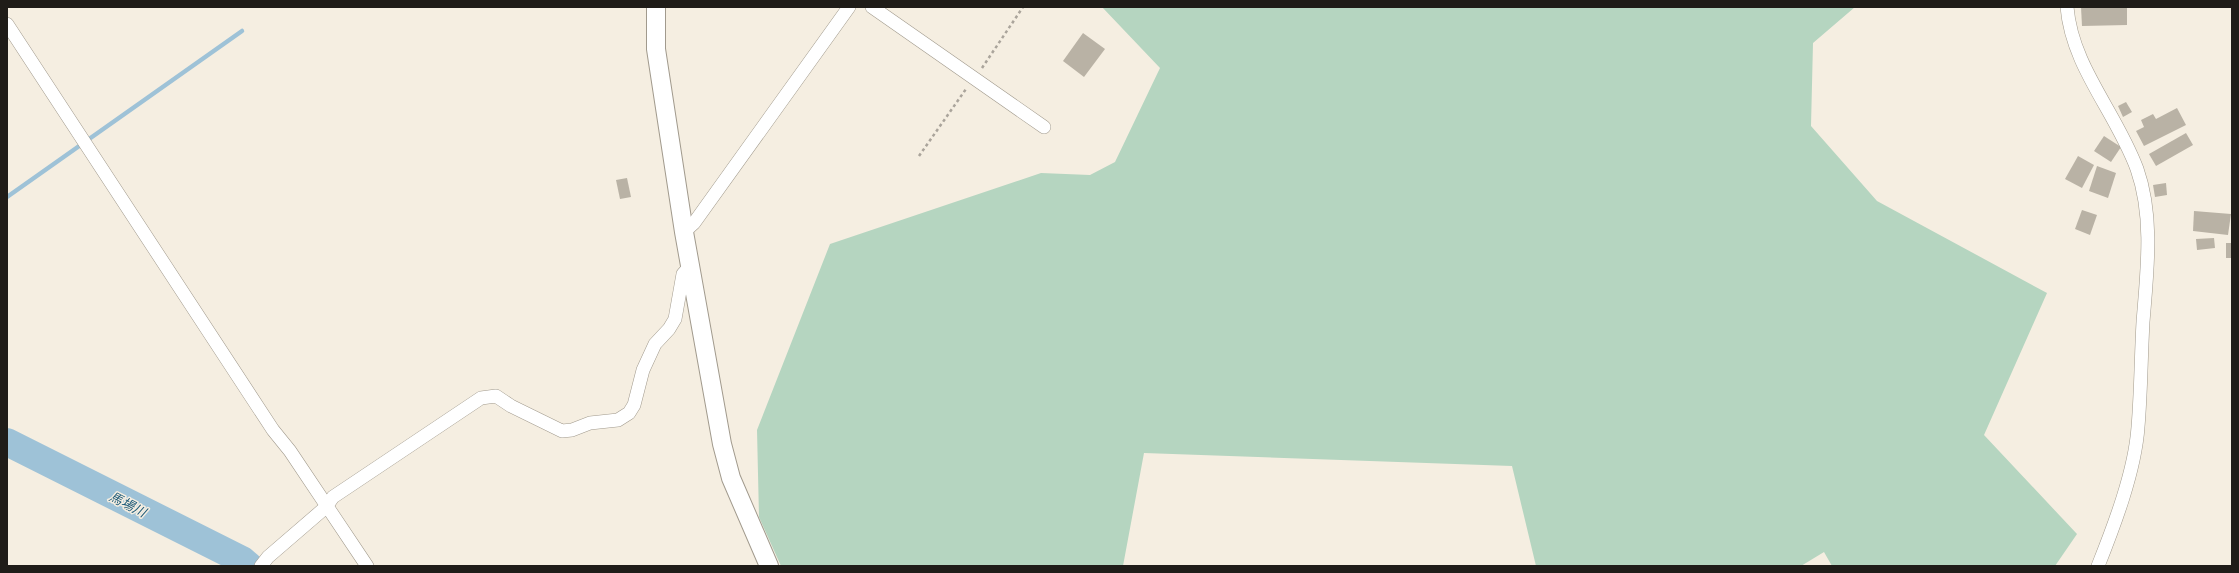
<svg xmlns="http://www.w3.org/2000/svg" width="2239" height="573" font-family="Cabin,'Noto Sans JP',sans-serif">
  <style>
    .green { fill: #b5d5c0 }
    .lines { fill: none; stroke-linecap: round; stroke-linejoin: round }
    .stream { stroke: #9ec2d7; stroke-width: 4.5 }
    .river { stroke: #9ec2d7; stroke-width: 28 }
    .building { fill: #b9b2a5 }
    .street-casing { stroke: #a19a8d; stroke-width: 14 }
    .secondary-casing { stroke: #a19a8d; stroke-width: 20 }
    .path { stroke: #aaa49b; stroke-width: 2.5; stroke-dasharray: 3 3; stroke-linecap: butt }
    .street { stroke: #fff; stroke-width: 13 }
    .secondary { stroke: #fff; stroke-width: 18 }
    .labels { text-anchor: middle; stroke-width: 3; stroke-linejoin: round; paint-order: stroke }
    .water-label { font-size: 13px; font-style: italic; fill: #1c5a79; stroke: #f5eee1 }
  </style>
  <rect width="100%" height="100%" fill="#f5eee1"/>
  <path class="green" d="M1102,7h753l-42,36 -2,83 66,75 170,92 -63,142 93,99 -22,32h-223l-8,-14 -23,14h-265l-24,-100 -368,-13 -21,113h-342l-22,-49 -2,-87 73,-186 211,-71 49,2 25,-13 45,-94z"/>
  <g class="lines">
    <path class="stream" d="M7,197l235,-166"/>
    <path class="river" d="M7,442l235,118 7,6"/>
  </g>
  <g class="building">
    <path d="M2081,7h46v18l-45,1z"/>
    <path d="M1083,33l22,16 -21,28 -21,-16z"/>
    <path d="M2126,102l6,10 -9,5 -5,-11z"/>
    <path d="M2177,108l9,17 -42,21 -8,-15 8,-4 -3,-7 12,-6 3,5z"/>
    <path d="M2186,133l7,12 -37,21 -7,-12z"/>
    <path d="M2104,136l17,11 -10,15 -17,-11z"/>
    <path d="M2078,156l16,9 -12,23 -17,-9z"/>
    <path d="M2097,166l19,7 -8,25 -19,-7z"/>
    <path d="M627,178l4,19 -11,2 -4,-19z"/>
    <path d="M2166,183l1,12 -12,2 -2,-12z"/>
    <path d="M2082,210l15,5 -7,20 -15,-6z"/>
    <path d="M2194,211l37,3 -3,21 -35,-4z"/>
    <path d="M2214,238l1,10 -18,2 -1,-11z"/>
    <rect x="2226" y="243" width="6" height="15"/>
  </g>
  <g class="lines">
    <defs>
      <g id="street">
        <path d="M872,7l172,120"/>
        <path d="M2067,7c5,60 49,105 70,162 17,48 10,103 6,153 -2,35 -2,70 -5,105 -3,44 -24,99 -40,139"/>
        <path d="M7,24l266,406 17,21 77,115"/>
        <path d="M684,232l10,-9 155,-216"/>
        <path d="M261,566l7,-9 58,-50 7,-10 148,-99 15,-2 15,10 51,25 10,-1 18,-7 28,-3 11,-7 5,-8 9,-35 12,-26 14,-15 6,-10 8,-45 8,-9"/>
      </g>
      <path id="secondary" d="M656,7v42l28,183 38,212 9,34 38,88"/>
    </defs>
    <use href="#street" class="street-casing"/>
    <use href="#secondary" class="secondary-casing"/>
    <g class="path">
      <path d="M982,68l41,-61"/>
      <path d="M919,156l47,-67"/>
    </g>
    <use href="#street" class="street"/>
    <use href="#secondary" class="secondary"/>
  </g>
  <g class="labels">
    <g class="water-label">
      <text transform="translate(128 504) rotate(27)" y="5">馬場川</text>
    </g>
  </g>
  <rect width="2239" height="573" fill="none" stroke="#1f1c18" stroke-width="16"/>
</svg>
